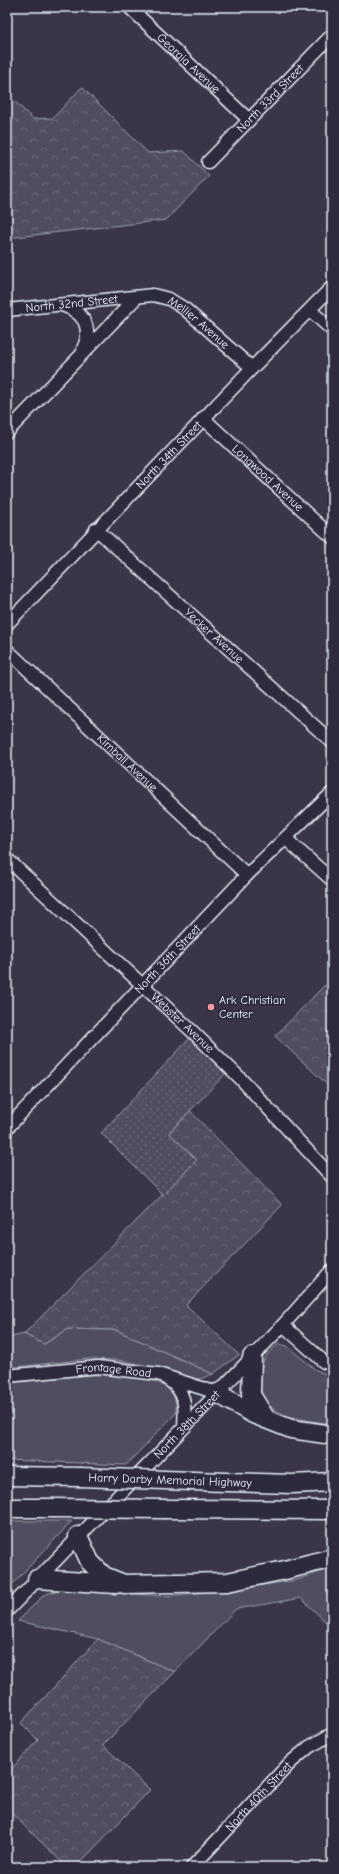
<svg xmlns="http://www.w3.org/2000/svg" width="339" height="1874" font-family="'Comic Neue',sans-serif">
  <style>
    .grass { fill: #504e5f; stroke: #9ca0ac }
    .forest { fill: url(#forest-crowns); stroke: #9ca0ac }
    .park { fill: url(#park-dots); stroke: #9ca0ac }
    .lines { fill: none; stroke-linecap: round; stroke-linejoin: round }
    .minor-casing { stroke: #e8f1f8; stroke-width: 15 }
    .highway-casing { stroke: #e8f1f8; stroke-width: 21 }
    .minor { stroke: #2f2a3d; stroke-width: 12 }
    .highway { stroke: #2f2a3d; stroke-width: 18 }
    .highway-bridge-casing { stroke: #e8f1f8; stroke-width: 21; stroke-linecap: butt }
    .highway-bridge { stroke: #2f2a3d; stroke-width: 18 }
    .poi-dot { fill: #ff9aa2; stroke: #2f2a3d; stroke-width: 1.5 }
    .labels { text-anchor: middle; stroke-width: 3.5; stroke-linejoin: round; paint-order: stroke }
    .street-label { font-size: 12px; fill: #e8f1f8; stroke: #2f2a3d }
    .poi-label { font-size: 12px; fill: #e8f1f8; stroke: #2f2a3d; text-anchor: start }
  </style>
  <defs>
    <pattern id="forest-crowns" width="20" height="18" patternUnits="userSpaceOnUse"><rect width="20" height="18" fill="#504e5f"/><path d="M2 6a3 3 0 1 1 6 0M12 15a3 3 0 1 1 6 0" fill="none" stroke="#696877"/></pattern>
    <pattern id="park-dots" width="8" height="8" patternUnits="userSpaceOnUse"><rect width="8" height="8" fill="#504e5f"/><path d="M2 2h.1M6 6h.1" fill="none" stroke="#696877" stroke-width="1.8" stroke-linecap="round"/></pattern>
  </defs>
  <rect width="100%" height="100%" fill="#3a3648"/>
  <filter id="ink" filterUnits="userSpaceOnUse"><feTurbulence type="fractalNoise" baseFrequency=".025" numOctaves="2"/><feDisplacementMap in="SourceGraphic" scale="8" xChannelSelector="R" yChannelSelector="G"/><feConvolveMatrix kernelMatrix="1 2 1 2 8 2 1 2 1" color-interpolation-filters="sRGB"/></filter>
  <g filter="url(#ink)">
    <g class="grass">
      <path d="M68,1329l48,1 97,44 -13,5h-10l-32,-11 -40,-8 -30,-1 -81,9v-30l17,-4 20,10z"/>
      <path d="M279,1344l8,2 29,24 16,6v48c-30,-5 -77,-6 -72,-48 2,-16 6,-23 19,-32z"/>
      <path d="M84,1375c23,0 76,-3 89,20 3,5 3,11 3,18l-50,52 -119,-5v-77z"/>
      <path d="M7,1521h65l-65,69z"/>
      <path d="M332,1568v60l-31,-30 -65,11 -61,63 -77,-33 -80,-18 26,-26 17,-6 103,7 67,-6 65,-10z"/>
    </g>
    <g class="forest">
      <path d="M82,87l66,66 36,-2 25,25 -43,44 -159,18v-144l26,25 20,-1z"/>
      <path d="M325,985l7,7v97l-57,-53z"/>
      <path d="M190,1111l92,94 -96,100 53,50 -26,19 -97,-44 -48,-1 -24,15 -20,-10 173,-174 -28,-27z"/>
      <path d="M98,1639l77,33 -72,73 47,45 -74,77h-9l-60,-58v-35l31,-34 -17,-17z"/>
    </g>
    <path class="park" d="M190,1038l37,34 -58,61 28,27 -34,35 -62,-62z"/>
    <g class="lines">
      <defs>
        <g id="minor">
          <path id="s1" d="M129,7l120,113"/>
          <path id="s2" d="M208,162l124,-127"/>
          <path d="M62,305c22,7 31,23 21,44"/>
          <path id="s3" d="M7,310l146,-15 16,4 16,10 67,59"/>
          <path d="M310,310l22,20"/>
          <path id="s4" d="M203,418l129,119"/>
          <path d="M7,432l130,-135"/>
          <path id="s5" d="M96,529l236,213"/>
          <path id="s6" d="M7,624l245,-256 80,-81"/>
          <path id="s7" d="M7,650l240,225"/>
          <path d="M286,839l46,41"/>
          <path id="s8" d="M7,859l187,174 45,44 93,100"/>
          <path id="s9" d="M7,1128l240,-253 85,-82"/>
          <path d="M283,1325l41,37 8,2"/>
          <path id="s10" d="M7,1376l91,-9 60,7 59,19"/>
          <path d="M167,1379c20,12 18,28 17,48"/>
          <path id="s11" d="M7,1611l276,-286 49,-55"/>
          <path id="s12" d="M192,1867l98,-104 19,-16 23,-13"/>
        </g>
        <g id="highway">
          <path d="M252,1357l-1,38 15,24"/>
          <path d="M217,1393l36,21 38,15 41,6"/>
          <path d="M7,1476l73,1"/>
          <path d="M192,1481l100,3 40,-2"/>
          <path d="M7,1508h45"/>
          <path d="M165,1509l167,1"/>
          <path d="M78,1536l12,26 14,14 20,8 103,-2 58,-12 47,-12"/>
          <path d="M37,1579l79,5"/>
        </g>
      </defs>
      <use href="#minor" class="minor-casing"/>
      <use href="#highway" class="highway-casing"/>
      <use href="#minor" class="minor"/>
      <use href="#highway" class="highway"/>
      <defs>
        <g id="highway-bridge">
          <path d="M80,1477l112,4"/>
          <path d="M52,1508l113,1"/>
        </g>
      </defs>
      <use href="#highway-bridge" class="highway-bridge-casing"/>
      <use href="#highway-bridge" class="highway-bridge"/>
    </g>
  </g>
  <circle class="poi-dot" cx="211" cy="1007" r="4"/>
  <g class="labels">
    <g class="street-label">
      <text dy="4" stroke="none"><textPath href="#s1" startOffset="82">Georgia Avenue</textPath></text>
      <text dy="4" stroke="none"><textPath href="#s2" startOffset="89">North 33rd Street</textPath></text>
      <text dy="4" stroke="none"><textPath href="#s3" startOffset="65">North 32nd Street</textPath></text>
      <text dy="4" stroke="none"><textPath href="#s3" startOffset="201">Mellier Avenue</textPath></text>
      <text dy="4" stroke="none"><textPath href="#s6" startOffset="234">North 34th Street</textPath></text>
      <text dy="4" stroke="none"><textPath href="#s4" startOffset="88">Longwood Avenue</textPath></text>
      <text dy="4" stroke="none"><textPath href="#s5" startOffset="159">Yecker Avenue</textPath></text>
      <text dy="4" stroke="none"><textPath href="#s7" startOffset="165">Kimball Avenue</textPath></text>
      <text dy="4" stroke="none"><textPath href="#s9" startOffset="233">North 36th Street</textPath></text>
      <text dy="4" stroke="none"><textPath href="#s8" startOffset="240">Webster Avenue</textPath></text>
      <text dy="4" stroke="none"><textPath href="#s10" startOffset="107">Frontage Road</textPath></text>
      <text dy="4" stroke="none"><textPath href="#s11" startOffset="259">North 38th Street</textPath></text>
      <text transform="translate(170 1480) rotate(2)" y="4">Harry Darby Memorial Highway</text>
      <text dy="4" stroke="none"><textPath href="#s12" startOffset="97">North 40th Street</textPath></text>
    </g>
    <g class="poi-label">
      <text x="219" y="1004">Ark Christian<tspan x="219" dy="14">Center</tspan></text>
    </g>
  </g>
  <rect width="339" height="1874" fill="none" stroke="#2f2a3d" stroke-width="24"/>
  <rect x="12" y="12" width="315" height="1850" fill="none" stroke="#e8f1f8" stroke-width="1.5" filter="url(#ink)"/>
</svg>
